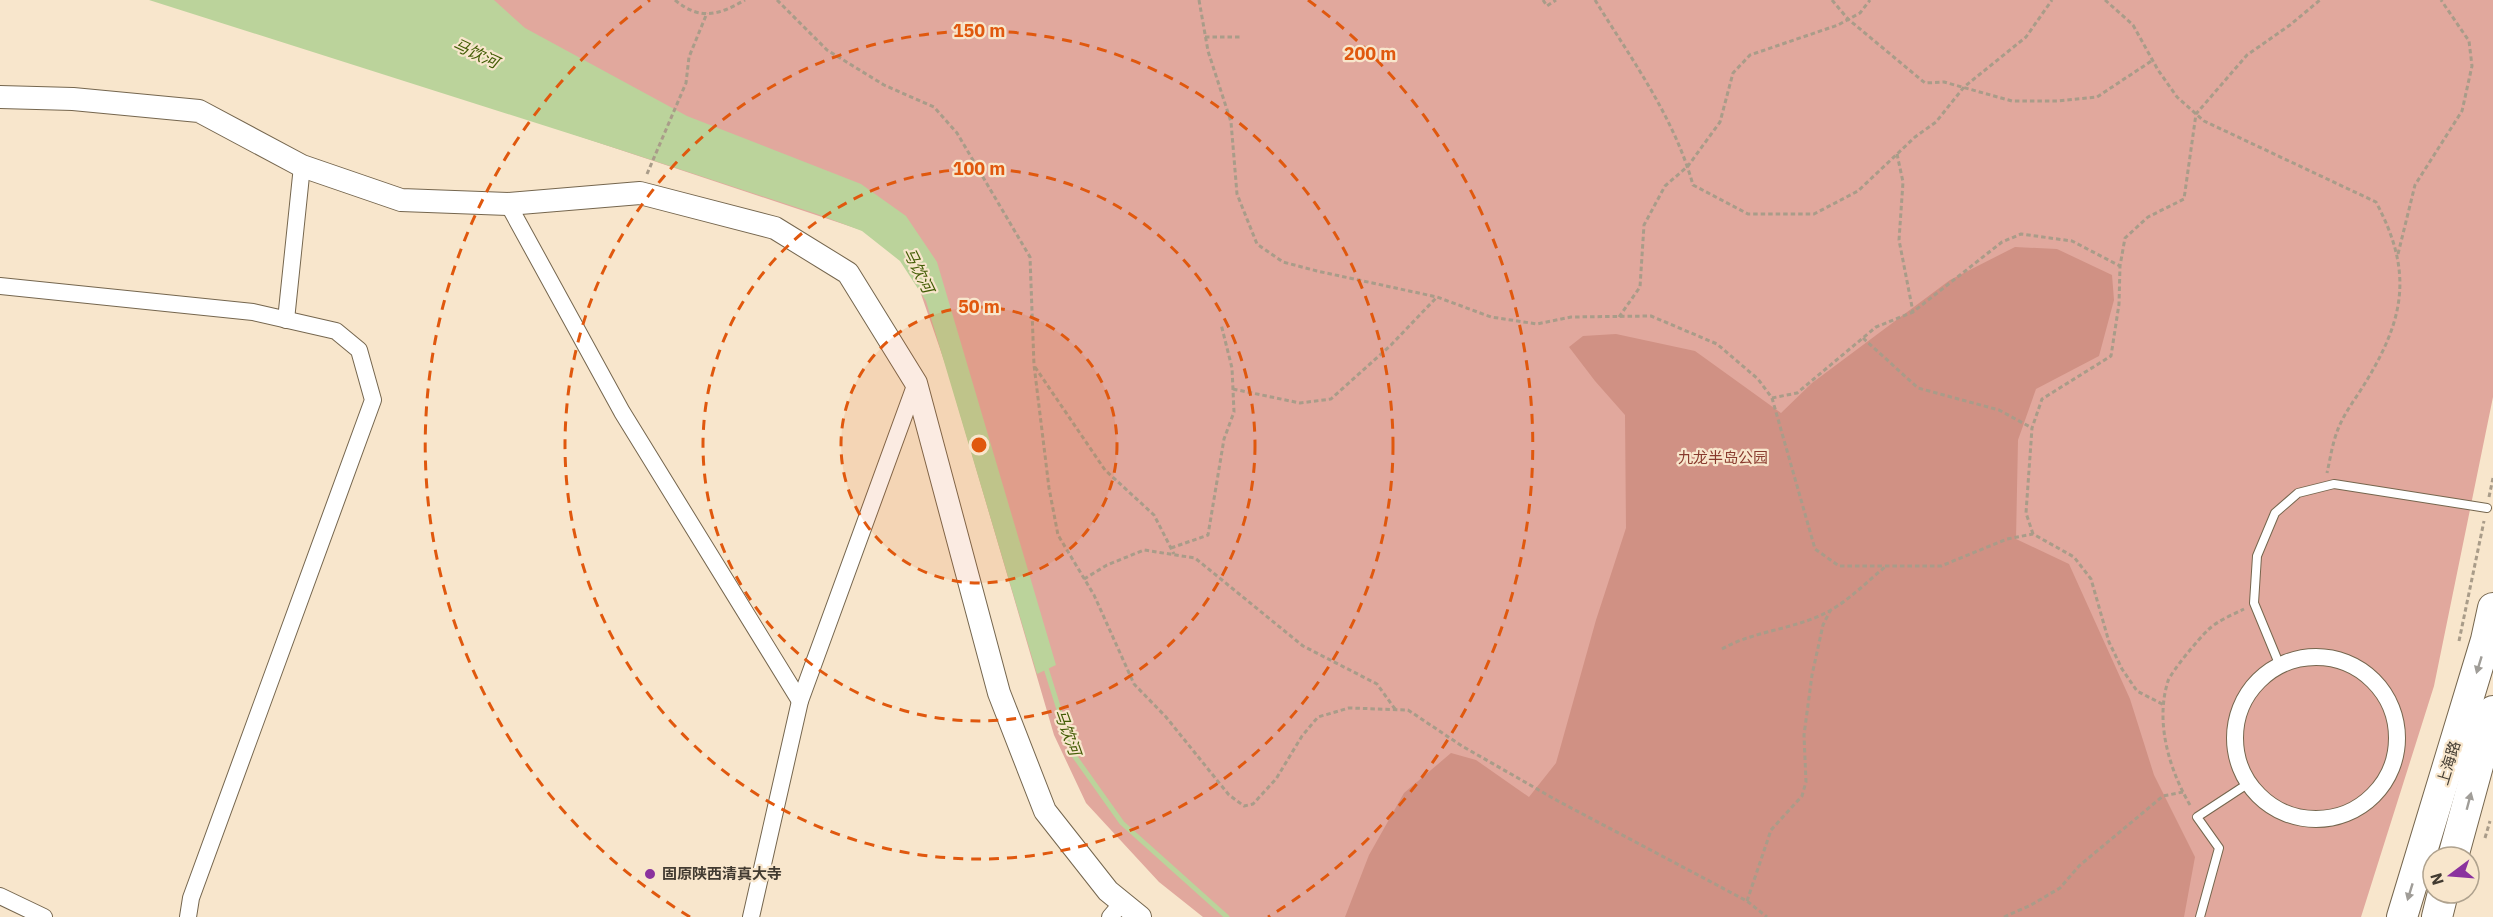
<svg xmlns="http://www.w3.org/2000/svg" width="2493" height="917" font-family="'IBM Plex Sans','Noto Sans SC',sans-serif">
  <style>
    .green { fill: #e1a89d }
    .forest { fill: #d09184 }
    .water { fill: #bbd39b }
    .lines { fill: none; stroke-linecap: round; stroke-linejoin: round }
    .stream { stroke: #bbd39b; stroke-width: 5 }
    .lane-casing { stroke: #75664e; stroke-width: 10 }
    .street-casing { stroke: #75664e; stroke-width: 18 }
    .secondary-casing { stroke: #75664e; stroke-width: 24 }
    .highway-casing { stroke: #75664e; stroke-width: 32 }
    .path { stroke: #a99c89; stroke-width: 3; stroke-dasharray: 4.5 3; stroke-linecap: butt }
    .lane { stroke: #fff; stroke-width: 8 }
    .street { stroke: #fff; stroke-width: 16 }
    .secondary { stroke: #fff; stroke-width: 22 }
    .highway { stroke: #fff; stroke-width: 30 }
    .oneway { fill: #a09d98 }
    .ring { fill: none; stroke: #e0580e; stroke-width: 3; stroke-dasharray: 10 8 }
    .poi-dot { fill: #8b329e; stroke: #f8e6cc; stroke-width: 2 }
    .labels { text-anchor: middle; stroke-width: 4.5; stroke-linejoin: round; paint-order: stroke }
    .park-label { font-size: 15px; fill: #893b2e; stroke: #f8e6cc }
    .street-label { font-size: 15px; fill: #423b31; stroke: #f8e6cc }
    .poi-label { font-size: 15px; font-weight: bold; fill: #423b31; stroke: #f8e6cc; text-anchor: start }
    .water-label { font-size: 16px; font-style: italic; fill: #435d06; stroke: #f8e6cc }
    .centre { fill: #e0580e; stroke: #f8e6cc; stroke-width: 3 }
    .ring-label { font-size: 18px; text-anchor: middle; font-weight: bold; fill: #e0580e; stroke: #f8e6cc; stroke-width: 4.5; stroke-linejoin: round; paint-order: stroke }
  </style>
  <rect width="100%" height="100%" fill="#f8e6cc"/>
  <path class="green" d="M170,0h2323v397l-59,289 -73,231h-1158l-44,-35 -73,-79 -32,-68 -107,-366 -35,-101 -39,-34z"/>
  <path class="forest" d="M2015,247l42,2 55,26 2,25 -15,56 -63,33 -18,51 -2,99 53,25 61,135 24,76 41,82 -11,60h-839l24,-62 35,-62 47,-40 25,7 53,37 27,-34 40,-143 30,-92 -1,-113 -30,-34 -26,-34 14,-11 33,-2 79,17 86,62 31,-30 138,-103z"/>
  <path class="water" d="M149,0h345l31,28 162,88 174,68 45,32 31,46 119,403 -19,9 -111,-373 -26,-40 -38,-30 -45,-17 -196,-64z"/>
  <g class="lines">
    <path class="stream" d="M1045,665l28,89 49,69 105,94"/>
    <defs>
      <g id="lane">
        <path d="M2280,666l-26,-63 3,-47 18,-43 23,-20 36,-9 153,24"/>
        <path d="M2200,917l19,-69 -22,-31 52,-34"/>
      </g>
      <g id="street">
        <path d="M508,204l114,208 178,289"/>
        <path d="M0,286l253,26 83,19 23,19 14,50 -182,498 -3,19"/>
        <path d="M286,320l16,-154"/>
        <circle cx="2316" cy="738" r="81"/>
        <path d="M0,896l44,21"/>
        <path d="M751,917l49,-216 116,-318"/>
        <path d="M1110,917l12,-14"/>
      </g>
      <path id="secondary" d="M0,97l73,2 126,12 103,55 99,34 107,4 132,-11 135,35 73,45 68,110 83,310 46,118 63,80 32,26"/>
      <g id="highway">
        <path d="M2453,857l40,-146"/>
        <path d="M2402,917l84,-277 7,-32"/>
        <path d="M2437,917l6,-24"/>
      </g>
    </defs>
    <use href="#lane" class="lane-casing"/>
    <use href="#street" class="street-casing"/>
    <use href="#secondary" class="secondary-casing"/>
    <use href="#highway" class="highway-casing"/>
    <g class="path">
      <path d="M675,0c25,21 44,15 70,0"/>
      <path d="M777,0l50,50 57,35 50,22 23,26 73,124 4,108 15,123 9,47 36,60 40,89 32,33 63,78 15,11 9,-2 23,-25 26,-43 16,-19 31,-9 59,2 54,36 96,55 189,100 20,16"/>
      <path d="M1199,0l9,51 23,71 6,72 20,50 26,18 34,9 120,26 54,20 46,7 34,-7 80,-1 66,28 41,35 14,19 43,151 24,17h102l66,-27 26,-5 41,23 17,22 18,63 13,27 15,22 27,14"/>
      <path d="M1543,0l4,6 9,-6"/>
      <path d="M1595,0c37,60 79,117 98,185l55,29h66l44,-23 57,-54 21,-15 28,-35 62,-50 26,-37"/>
      <path d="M1832,0l16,19 77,64 19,-1 68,19h46l39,-4 56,-37"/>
      <path d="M2105,0l28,25 25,45 19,27 27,24 172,81c36,68 30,113 -9,178 -10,17 -24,34 -30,52 -5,13 -7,28 -10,41"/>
      <path d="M1205,37h35"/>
      <path d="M1897,154l6,28 -4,58 14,72"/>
      <path d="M647,174l39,-91 3,-26 18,-44"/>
      <path d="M2398,254l17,-69 47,-74 10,-45 -3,-25 -28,-41"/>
      <path d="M1619,317l21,-30 4,-62 21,-39 23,-20 32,-44 13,-49 17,-18 88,-30 22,-12 10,-13"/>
      <path d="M1863,338l55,50 81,22 33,18"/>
      <path d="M1035,367l70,103 49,45 20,39"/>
      <path d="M1233,389l67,14 31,-4 60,-54 46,-48"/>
      <path d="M1772,398l25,-5 79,-66 37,-15 89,-70 19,-8 51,7 48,25"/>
      <path d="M2489,497l4,-19"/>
      <path d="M2033,534l-7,-21 6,-85 10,-29 69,-43 8,-52 1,-38 5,-28 23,-21 36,-18 12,-85 51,-59 43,-30 30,-25"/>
      <path d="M1171,548l37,-13 16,-96 10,-27 -2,-44 -11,-44"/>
      <path d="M1084,579l23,-14 37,-15 51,8 108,88 74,38 18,25"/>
      <path d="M2459,641l25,-120"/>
      <path d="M1722,649c33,-19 77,-20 109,-39 19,-11 37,-29 54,-43"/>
      <path d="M2190,805c-21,-36 -35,-83 -22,-124 3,-9 32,-44 40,-51 9,-9 24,-15 36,-21"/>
      <path d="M2485,838l5,-17"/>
      <path d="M2469,888l7,-21"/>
      <path d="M1747,901l24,-71 31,-34 4,-14 -2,-47 8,-60 11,-50 7,-14"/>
      <path d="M2004,917l27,-12 29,-17 19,-22 84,-70 20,-4"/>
    </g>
    <use href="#lane" class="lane"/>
    <use href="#street" class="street"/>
    <use href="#secondary" class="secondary"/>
    <use href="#highway" class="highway"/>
  </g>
  <defs><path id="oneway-solid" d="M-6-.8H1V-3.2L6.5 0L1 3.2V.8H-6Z" transform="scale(1.5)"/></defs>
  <g class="oneway">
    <use href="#oneway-solid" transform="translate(2479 665) rotate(107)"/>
    <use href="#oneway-solid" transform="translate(2469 801) rotate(-75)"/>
    <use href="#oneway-solid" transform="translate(2410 892) rotate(107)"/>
  </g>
  <circle cx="979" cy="445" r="138" fill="#e0580e" fill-opacity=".12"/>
  <g class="ring">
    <circle cx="979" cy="445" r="138"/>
    <circle cx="979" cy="445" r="276"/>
    <circle cx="979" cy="445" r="414"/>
    <path d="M690 917A553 553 0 0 1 650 0M1308 0A553 553 0 0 1 1268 917"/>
  </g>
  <circle class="poi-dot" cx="650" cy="874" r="6"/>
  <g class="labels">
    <g class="park-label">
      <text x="1723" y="463">九龙半岛公园</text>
    </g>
    <g class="street-label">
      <text transform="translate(2449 763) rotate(-73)" y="5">上海路</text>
    </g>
    <g class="poi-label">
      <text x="662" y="879">固原陕西清真大寺</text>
    </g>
    <g class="water-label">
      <text transform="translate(476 53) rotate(25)" y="6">马饮河</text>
      <text transform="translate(919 270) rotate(64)" y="6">马饮河</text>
      <text transform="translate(1068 732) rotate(70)" y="6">马饮河</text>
    </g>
  </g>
  <circle cx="979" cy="445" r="9" class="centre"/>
  <g class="ring-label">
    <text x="979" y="37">150 m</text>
    <text x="1370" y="60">200 m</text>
    <text x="979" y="175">100 m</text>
    <text x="979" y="313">50 m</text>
  </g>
  <g transform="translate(2451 875) rotate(254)"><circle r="28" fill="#f8e6cc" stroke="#afa28e" stroke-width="1.5"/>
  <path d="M0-4.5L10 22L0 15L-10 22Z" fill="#8b329e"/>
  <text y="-9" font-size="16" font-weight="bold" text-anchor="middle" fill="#423b31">N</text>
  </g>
</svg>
